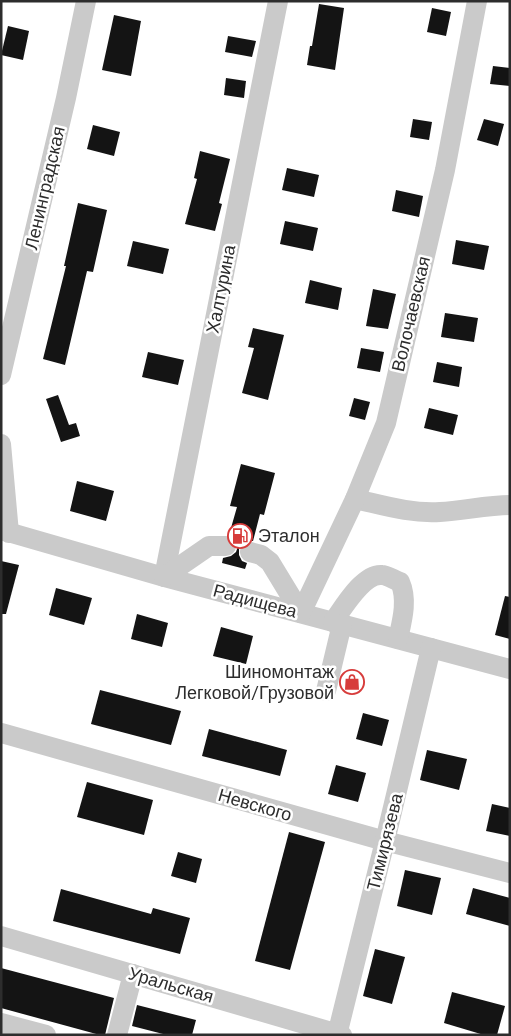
<svg xmlns="http://www.w3.org/2000/svg" width="511" height="1036" font-family="'Work Sans',sans-serif">
  <style>
    .building { fill: #141414 }
    .lines { fill: none; stroke-linecap: round; stroke-linejoin: round }
    .minor { stroke: #cacaca; stroke-width: 20 }
    .labels { text-anchor: middle; stroke-width: 5; stroke-linejoin: round; paint-order: stroke }
    .street-label { font-size: 18px; fill: #2d2d2d; stroke: #fff }
    .poi-label { font-size: 18px; fill: #2d2d2d; stroke: #fff; text-anchor: start }
  </style>
  <rect width="100%" height="100%" fill="#fff"/>
  <g class="building">
    <path d="M319,4l25,4 -9,62 -28,-5 3,-19h2z"/>
    <path d="M432,8l19,4 -5,24 -19,-4z"/>
    <path d="M114,15l27,6 -10,55 -29,-6z"/>
    <path d="M8,26l21,5 -6,29 -22,-5z"/>
    <path d="M228,36l28,5 -4,16 -27,-5z"/>
    <path d="M493,66l17,2v18l-20,-2z"/>
    <path d="M226,78l20,3 -2,17 -20,-3z"/>
    <path d="M413,119l19,3 -3,18 -19,-3z"/>
    <path d="M484,119l20,5 -6,22 -21,-6z"/>
    <path d="M93,125l27,7 -6,24 -27,-7z"/>
    <path d="M200,151l30,8 -11,44 3,1 -7,27 -30,-7 12,-45 -3,-1z"/>
    <path d="M287,168l32,7 -5,22 -32,-7z"/>
    <path d="M396,190l27,6 -4,21 -27,-6z"/>
    <path d="M78,203l29,7 -14,62 -6,-1 -22,94 -22,-6 23,-93h-2z"/>
    <path d="M285,221l33,7 -5,23 -33,-7z"/>
    <path d="M456,240l33,6 -5,24 -32,-6z"/>
    <path d="M133,241l36,8 -6,25 -36,-8z"/>
    <path d="M310,280l32,8 -4,22 -33,-7z"/>
    <path d="M373,289l23,5 -8,35 -22,-3z"/>
    <path d="M445,313l33,5 -4,24 -33,-5z"/>
    <path d="M253,328l31,7 -16,65 -26,-7 12,-45 -6,-1z"/>
    <path d="M361,348l23,4 -4,20 -23,-4z"/>
    <path d="M148,352l36,8 -6,25 -36,-8z"/>
    <path d="M437,362l25,5 -3,20 -26,-5z"/>
    <path d="M58,395l11,30 7,-2 4,13 -19,6 -15,-43z"/>
    <path d="M354,398l16,4 -5,18 -16,-4z"/>
    <path d="M429,408l29,7 -5,20 -29,-7z"/>
    <path d="M241,464l34,9 -11,42 -4,-1 -7,27h-6l-6,3 -2,4v7l3,6 5,2 -2,6 -23,-6 1,-5 8,-2 5,-4 2,-6 -2,-6 -7,-5 8,-28 -7,-1z"/>
    <path d="M77,481l37,10 -8,30 -36,-10z"/>
    <path d="M1,561l18,4 -13,49h-5z"/>
    <path d="M56,588l36,10 -8,27 -35,-10z"/>
    <path d="M505,596l5,1v42l-15,-4z"/>
    <path d="M137,614l31,9 -6,24 -31,-8z"/>
    <path d="M221,627l32,9 -7,28 -33,-8z"/>
    <path d="M100,690l81,21 -10,34 -80,-21z"/>
    <path d="M363,713l26,7 -7,26 -26,-7z"/>
    <path d="M209,729l78,21 -7,26 -78,-20z"/>
    <path d="M427,750l40,9 -8,31 -39,-10z"/>
    <path d="M336,765l30,8 -8,29 -30,-8z"/>
    <path d="M87,782l66,18 -9,35 -67,-18z"/>
    <path d="M492,804l18,4v28l-24,-5z"/>
    <path d="M289,832l36,10 -35,128 -35,-9z"/>
    <path d="M178,852l24,7 -6,24 -25,-7z"/>
    <path d="M405,870l36,8 -9,37 -35,-9z"/>
    <path d="M473,888l37,10v28l-44,-12z"/>
    <path d="M61,889l90,25 2,-6 37,10 -10,36 -127,-33z"/>
    <path d="M375,949l30,8 -13,47 -29,-8z"/>
    <path d="M1,968l113,30 -9,37h-5l-99,-27z"/>
    <path d="M452,992l53,14 -8,29h-13l-40,-12z"/>
    <path d="M137,1005l59,15 -4,15h-25l-35,-9z"/>
  </g>
  <g class="lines">
    <g class="minor">
      <path d="M1,375l65,-277 20,-97"/>
      <path d="M1,444l8,89"/>
      <path d="M355,499c27,6 56,15 85,13 23,-1 46,-7 70,-7"/>
      <path d="M1,530l163,47 346,92"/>
      <path d="M250,552l11,3 9,7 31,51"/>
      <path d="M164,577l114,-576"/>
      <path d="M164,577l45,-31h17"/>
      <path d="M301,613l54,-114 31,-76 59,-253 32,-169"/>
      <path d="M333,622c10,-14 30,-49 49,-47 5,0 12,5 18,7 8,18 2,39 -2,57"/>
      <path d="M326,691l16,-67"/>
      <path d="M1,733l384,108 125,32"/>
      <path d="M1,936l341,99"/>
      <path d="M1,1023l45,12"/>
      <path d="M117,1035l16,-61"/>
      <path d="M337,1035l48,-194 46,-193"/>
    </g>
  </g>
  <defs>
    <symbol id="fuel-ring" viewBox="-11 -11 22 22"><circle r="9.5" fill="#fff" stroke="#d73c3b" stroke-width="1.5"/><path d="M-5.5-6h7V0h2V4h1.3V-2.5L3-4.5l.8-.8L6-3V5H2.5V1h-1V6h-7ZM-4.2-4.7v3.2H.2V-4.7Z" fill="#d73c3b"/></symbol>
    <symbol id="shop-ring" viewBox="-11 -11 22 22"><circle r="9.5" fill="#fff" stroke="#d73c3b" stroke-width="1.5"/><path d="M-5-2.5h2.3a2.7 3.5 0 0 1 5.4 0H5L5.5 6h-11ZM-1.5-2.5h3a1.5 2.3 0 0 0-3 0Z" fill="#d73c3b"/></symbol>
  </defs>
  <g fill-rule="evenodd">
    <use href="#fuel-ring" x="226" y="522" width="28" height="28"/>
    <use href="#shop-ring" x="338" y="668" width="28" height="28"/>
  </g>
  <g class="labels">
    <g class="street-label">
      <text transform="translate(45 188) rotate(-77)" y="6">Ленинградская</text>
      <text transform="translate(221 289) rotate(-79)" y="6">Халтурина</text>
      <text transform="translate(411 314) rotate(-77)" y="6">Волочаевская</text>
      <text transform="translate(255 601) rotate(15)" y="6">Радищева</text>
      <text transform="translate(255 805) rotate(16)" y="6">Невского</text>
      <text transform="translate(385 842) rotate(-76)" y="6">Тимирязева</text>
      <text transform="translate(171 985) rotate(16)" y="6">Уральская</text>
    </g>
    <g class="poi-label">
      <text x="258" y="542">Эталон</text>
      <text x="334" y="678" text-anchor="end">Шиномонтаж<tspan x="334" dy="21">Легковой/Грузовой</tspan></text>
    </g>
  </g>
  <rect width="511" height="1036" fill="none" stroke="#2d2d2d" stroke-width="5"/>
</svg>
